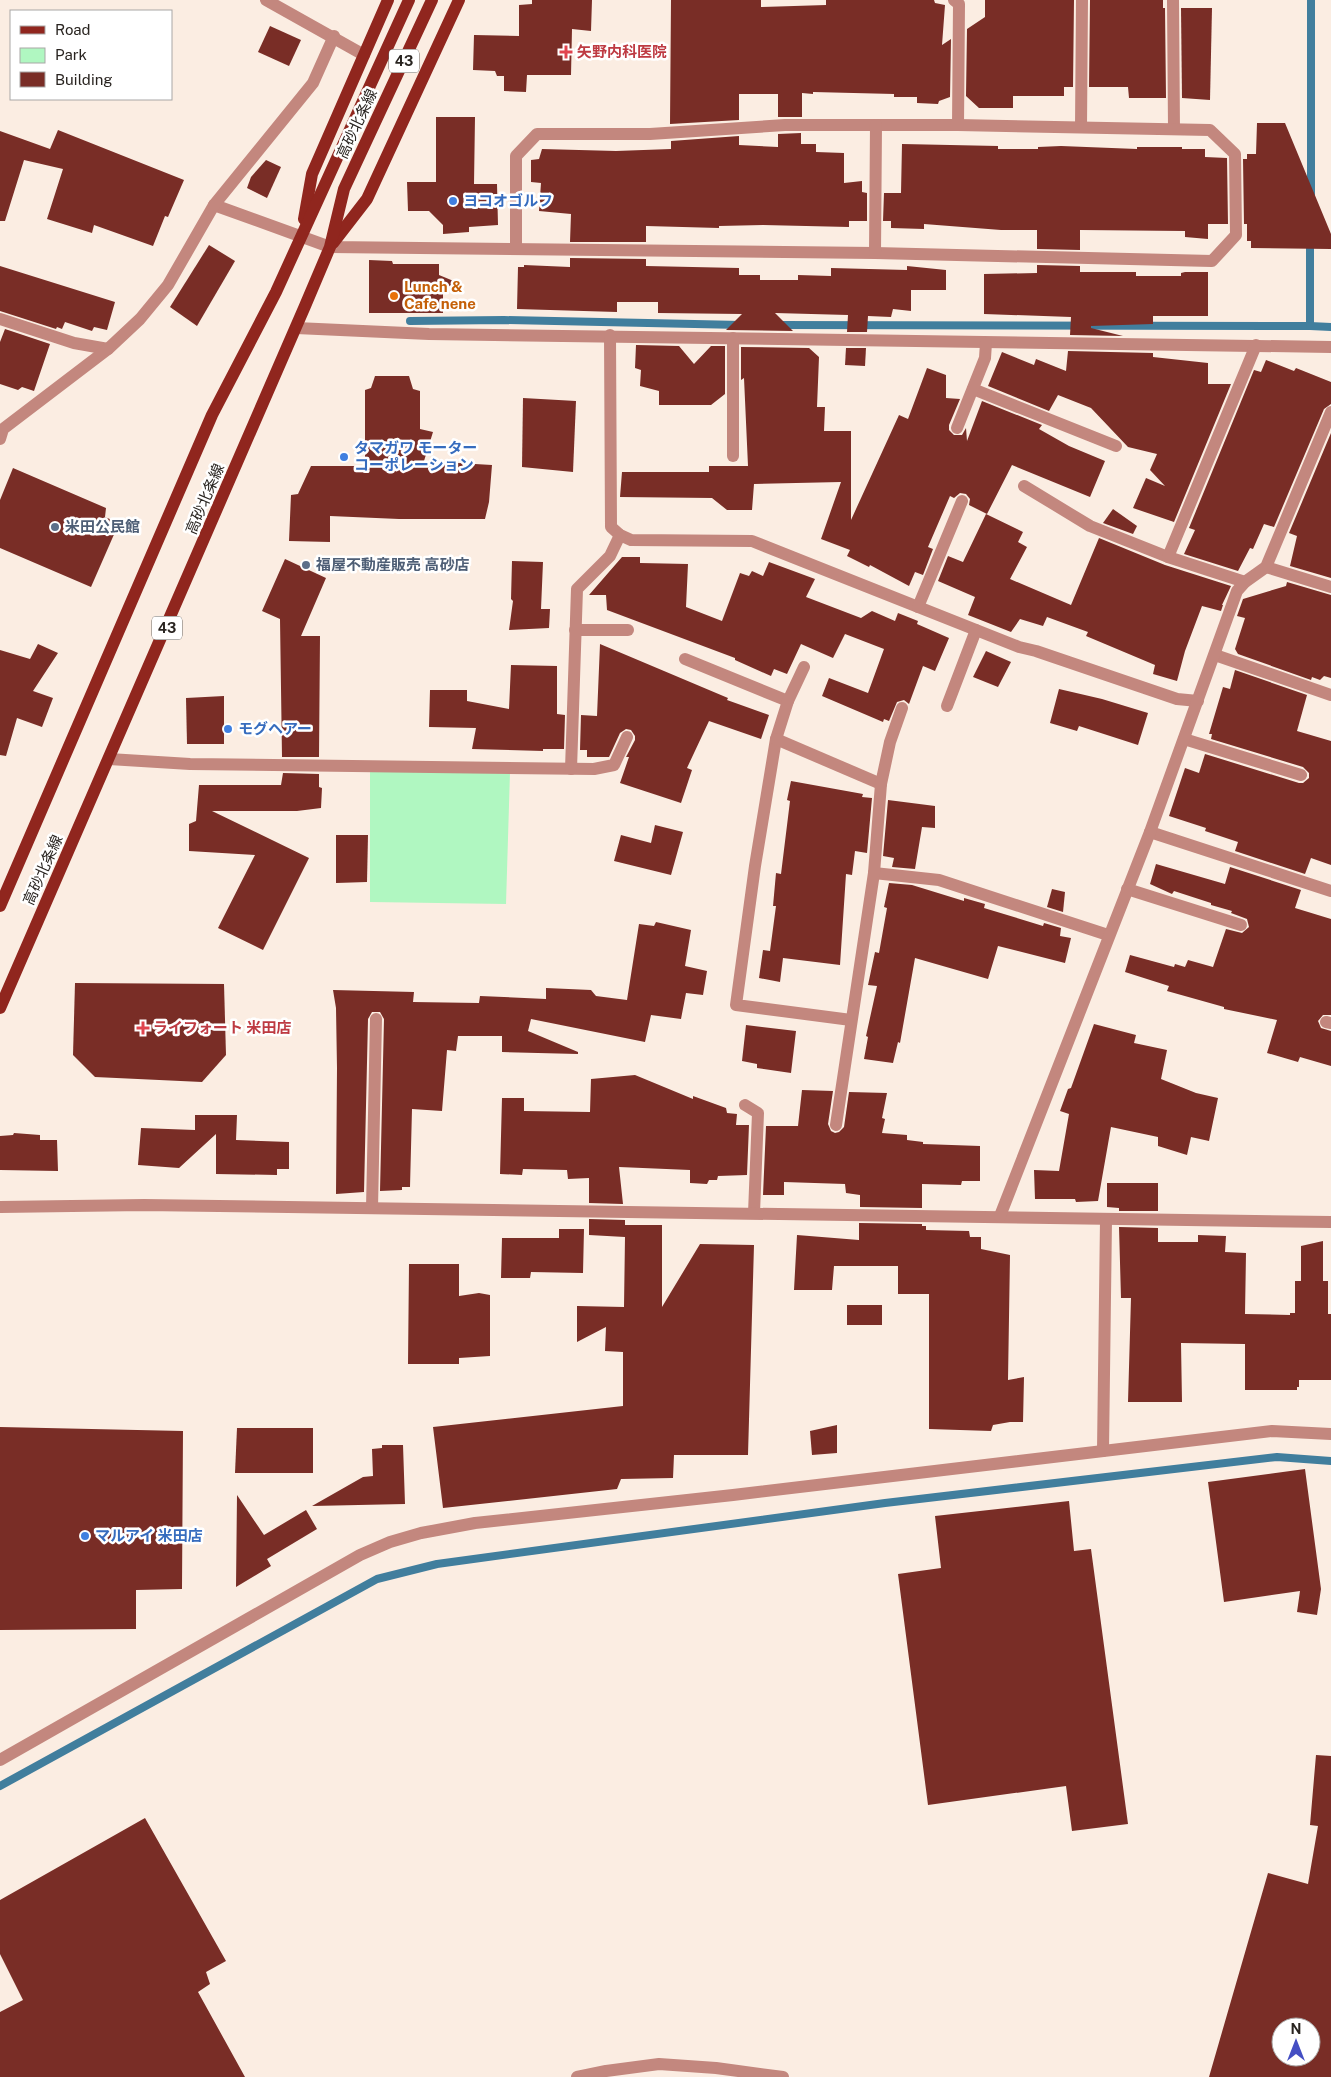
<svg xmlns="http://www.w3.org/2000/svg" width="1331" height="2077" font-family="'Public Sans','Noto Sans JP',sans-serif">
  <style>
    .green { fill: #b0f7c1 }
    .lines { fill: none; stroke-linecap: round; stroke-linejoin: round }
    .stream { stroke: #417e9d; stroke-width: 8 }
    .building { fill: #792d26; fill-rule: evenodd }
    .minor { stroke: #c3877e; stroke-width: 12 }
    .tertiary { stroke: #c3877e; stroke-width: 12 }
    .primary { stroke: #90261e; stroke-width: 12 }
    .health-dot { fill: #e0444e; stroke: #fff; stroke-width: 2 }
    .shop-dot { fill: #3f7fe0; stroke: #fff; stroke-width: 2 }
    .food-dot { fill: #e8710a; stroke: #fff; stroke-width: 2 }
    .service-dot { fill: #5c6f8a; stroke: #fff; stroke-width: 2 }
    .labels { text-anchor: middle; stroke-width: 5; stroke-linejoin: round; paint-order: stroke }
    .shield { fill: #fff; stroke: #696663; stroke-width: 1 }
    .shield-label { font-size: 14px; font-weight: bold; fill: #292420 }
    .health-label { font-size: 15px; font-weight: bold; fill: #be3a42; stroke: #fff; text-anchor: start }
    .street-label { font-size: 15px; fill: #292420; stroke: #fff }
    .shop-label { font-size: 15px; font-weight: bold; fill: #366cbe; stroke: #fff; text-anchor: start }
    .food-label { font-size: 15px; font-weight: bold; fill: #c56008; stroke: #fff; text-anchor: start }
    .service-label { font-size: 15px; font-weight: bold; fill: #4e5e75; stroke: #fff; text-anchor: start }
  </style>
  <rect width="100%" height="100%" fill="#fbede2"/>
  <path class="green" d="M370,771l140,1 -4,132 -136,-2z"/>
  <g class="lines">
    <g class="stream">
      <path d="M1311,195v-195"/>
      <path d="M410,321l94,-1 237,5"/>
      <path d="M778,325l532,1v-87"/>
      <path d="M1310,326l21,1"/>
      <path d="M0,1786l377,-207 60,-15 448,-61 392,-46 54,4"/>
    </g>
  </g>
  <g class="building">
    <path d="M532,0h60l-1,31 -19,-2 -1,46h-44l-1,17 -22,-1v-15h-7l-2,-5 -22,-1 1,-35 45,1v-31l13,-1z"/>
    <path d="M671,0h90v7l65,-2v-5h108l1,3 10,2 -3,40 9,-6 -1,58 -11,4 -1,3 -21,-1v-6h-23v-3l-81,-2v2l-11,-1v24h-24v-23h-39v26l-69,4z"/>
    <path d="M985,0h89l-1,87h-9v9h-51v12h-34l-13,-12 1,-67 18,-12z"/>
    <path d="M1090,0h73v8h2l1,90h-37l-1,-11h-39z"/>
    <path d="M1181,8h31l-2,92 -28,-2z"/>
    <path d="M270,26l31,14 -12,26 -31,-14z"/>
    <path d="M436,117h39l-1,67h23l1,41 -29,2v5l-26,2v-9l-14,-14h-21l-1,-29h29z"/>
    <path d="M1257,123h28l46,111v15l-80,-1v-7h-4v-17h-3l-1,-65h4v-5h9z"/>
    <path d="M58,130l126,50 -16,37 -3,-1 -12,30 -59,-21 -2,8 -45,-14 16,-50 -39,-9 -19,61h-5v-90l50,18z"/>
    <path d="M801,133v11h15v8l28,1v30l18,-2v11l5,1v28h-18v6l-86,-2 -44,1v2l-73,-2v16h-76l1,-28 -32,-3 2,-28 -10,-1v-22l8,-1 3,-10 74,2 55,-2v-8l68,-5v9l39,2v-13z"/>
    <path d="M902,144l96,2v3h40v-2l23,-1 76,3v-2h45v2h23v8l22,1 1,66h-20v15l-23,-2v-6l-105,-1v20l-43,-1v-19h-36l-77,-6v5l-33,-1v-7h-8l1,-28h17z"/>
    <path d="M266,160l15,7 -14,31 -20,-10 4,-11z"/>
    <path d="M209,245l26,16 -38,65 -27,-19z"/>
    <path d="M570,258l76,1v7l93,2v7h21v5h38v-5l33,1v-8l76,2v-4l39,4v20h-35v21l-18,-2 -2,8 -23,-1 -1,16h-20l1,-17 -73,-2 18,18 -67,-1 16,-16 -84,-1v-11h-41v10l-100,-3 1,-42h6v-2l46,2z"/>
    <path d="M369,260l23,1 1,3h46v11l17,7 -13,8v23h-74z"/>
    <path d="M1037,265l43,1v6h56v4h45v-3l4,-1h23v44h-55v8l-62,2v2l32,8 -53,-1 1,-18 -87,-3v-40l53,-1z"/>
    <path d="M0,266l115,36 -8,28 -13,-3 -2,4 -27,-9 -3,7 -5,-2 -1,2 -56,-18z"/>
    <path d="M5,329l45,15 -16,47 -12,-4 -4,3 -18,-6v-42z"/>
    <path d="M636,345l43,1 15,18 17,-18h14v48l-14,11h-52v-14l-19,-5 1,-16 -6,-2z"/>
    <path d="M741,347l68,1 10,9 -2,50h8l-1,24h27v89l48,-105 9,4 19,-51 19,7v23l14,1 -11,26v5l5,5h8l4,-7 1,13 15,-40 60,24 -3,4 30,17 36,15 -15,36 -78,-32 -25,49 -18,-9 1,-6 -4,-5 -6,-1 -6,5 -4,-2 -22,51 5,2 -10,26 -8,-3 -6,14 -39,-21 -1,2 -22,-11 3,-6 -29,-11 20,-57 -87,2 -2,26h-25l-15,-12 -92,-1 2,-25h87v-6h39l-4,-88 -3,2z"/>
    <path d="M846,348h20l-1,18 -20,-1z"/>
    <path d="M1068,351l85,2v4l55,6v21h23l-57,138 -41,-14 13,-30 19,8 -15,-16 7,-16 -29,-7 -37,-39 -33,-13 -9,16 -61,-25 14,-34 32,13 2,-6 30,12z"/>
    <path d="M1266,360l28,11 2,-3 35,14v22l-7,5 -50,118 -10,-3 -11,25 -3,-1 -12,23 -54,-17 11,-24 -6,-2 65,-158 7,2z"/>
    <path d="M375,376h34l4,13 7,2v38l13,3 -9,29 68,4 -3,37 -4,17h-86l-69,-3v26l-41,-1 2,-46 7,-1 13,-28h54v-76l6,-2z"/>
    <path d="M523,398l53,3 -3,71 -51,-5z"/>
    <path d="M1331,433v145l-41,-12 7,-30 -8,-3z"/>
    <path d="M13,468l93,40 -1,9 14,6 -28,64 -91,-39v-48z"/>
    <path d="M1113,509l24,17 -4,8 -30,-11z"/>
    <path d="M986,514l37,18 -5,10 9,5 -17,32 61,26 28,-67 66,27 66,21 -9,19h1l-2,6 -19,-5 -17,45 -8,30 -24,-7 2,-9 -69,-29 2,-4 -41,-15 -4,9 -23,-7 -9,13 -43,-17 7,-18 -37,-16 10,-25 15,6z"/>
    <path d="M622,557h18v6l48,1 -2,43 36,14 18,-48 9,3 3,-5 11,5 6,-14 46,17 -9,18 55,21 11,-7 23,10 3,-8 20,8 -1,3 32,14 -14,33 -12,-5 -14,38 -5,-4 -7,2 -8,19 -5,-2 -1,3 -61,-26 7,-18 39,15 16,-44 -39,-15 -12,24 -32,-14 -14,30 -13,-5 -3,7 -36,-16v-2l-128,-48 -1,-15h-17z"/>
    <path d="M285,559l41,19 -25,58h19l-1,121h-37l-2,-138 -18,-8z"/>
    <path d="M512,561l31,1 -2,47h9l-1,19 -40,2 4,-29 -2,-2z"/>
    <path d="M1287,582l44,13v83l-7,-2 -4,4 -8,-3 -1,3 -73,-26 -3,-5 10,-31 -8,-2 6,-17 43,-13z"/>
    <path d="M38,644l20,9 -25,38 20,7 -11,29 -25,-9 -11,38 -6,-1v-105l30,9z"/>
    <path d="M600,644l128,54 -1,2 42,15 -8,24 -52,-18 -22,47 5,2 -11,33 -61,-20 9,-26h-3l9,-17v-4l-4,-6 -5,-1 -6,4 -11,24h-22v-7h-7l1,-35 16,1z"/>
    <path d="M986,651l25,11 -13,25 -25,-10z"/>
    <path d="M511,665l46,1v48l8,1 -1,34h-21v2l-71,-2 4,-21 -47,-1 1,-37h37v11l42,8z"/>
    <path d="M1235,670l72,25 -10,36 34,10v124l-20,-7 -6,16 -70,-23 3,-9 -33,-11 1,-3 -37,-12 16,-48 14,5 6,-19 94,29h4l6,-5v-5l-6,-6 -92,-28 1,-5h-3l14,-47 7,2z"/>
    <path d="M1059,689l43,10 46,14 -10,32 -59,-19 -2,5 -27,-8z"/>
    <path d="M224,696v48h-37l-1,-46z"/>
    <path d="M283,773l36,1v13l3,1 -1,20 -24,3h-85l97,47 -46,92 -45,-22 37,-73 -66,-4v-27l7,-3 3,-36h82z"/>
    <path d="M791,781l72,13 -1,3 10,1 -5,55 -12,-2 -3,24 -6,-1 -6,91 -57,-7 -3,24 -21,-4 4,-28 7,1 6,-45h-3l3,-33 5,1 9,-73 -3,-1z"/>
    <path d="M888,800l47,6v22l-13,-1 -7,42 -23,-2 2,-9 -11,-2z"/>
    <path d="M655,825l28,7 -12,43 -57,-14 7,-26 30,8z"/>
    <path d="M336,835h32l-1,47 -31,1z"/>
    <path d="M1156,864l69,20 5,-17 71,23 -6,18 36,11v96h-8l-5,6 3,7 10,3v35l-31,-9 -2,5 -31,-9 10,-33 -53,-11v-2l-57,-16 2,-5 -44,-14 5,-17 44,12 1,-3 10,3 3,-7 25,7 13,-38 16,4 7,-6 -2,-8 -16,-6 1,-2 -21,-6v-2l-37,-12 -2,3 -22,-10z"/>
    <path d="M889,883l23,2 52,16v-3l21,6 -1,4 59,18 1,-3 17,5 -1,8 11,2 -6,25 -67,-17 -10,33 -73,-21 -15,85 -2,-1 -5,21 -29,-4 4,-22 -2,-1 11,-50 -9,-1 7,-33 4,1 8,-45 -3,-1z"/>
    <path d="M1052,889l13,3 -2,20 -16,-5z"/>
    <path d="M656,922l35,8 -6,36 22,5 -4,24 -17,-2 -5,26 -30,-4 -6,27 -114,-23 -3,12 50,21v2l-76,-2v-16h-44l-2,15 -9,-1 -5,61 -30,-2 -2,78h-8v3l-22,1 4,-172 -4,-7h-8l-4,7 -4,173 -28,2 1,-126 -1,-60 -3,-18 81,2 -1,10 66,1 1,-7 66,3v-11l45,2 5,6 31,4 12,-76 15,2z"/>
    <path d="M75,983l149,1 2,71 -24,27 -107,-5 -22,-22z"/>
    <path d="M1094,1024l42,11 -2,8 33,7 -6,29 35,14 22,5 -9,43 -18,-4 -4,18 -29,-9v-9l-47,-10 -13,74 -22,1 -1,-3h-40l-1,-29 25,1 10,-57 -9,-3 8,-22 3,-1z"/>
    <path d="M746,1025l50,6 -5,42 -34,-5v-4l-15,-3z"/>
    <path d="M635,1075l58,24v-3l33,12 1,5 10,1 -1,11h13l-2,50 -29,1 -1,4h-8l-2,4 -17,-1v-13l-71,-3 4,37 -34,-1v-25l-21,1 -1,-9 -44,-1 -1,6 -22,-1 2,-76h22v13l66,1 1,-33z"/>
    <path d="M802,1090l31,1 -5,33 3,7 4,2 4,-1 5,-5 5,-35 38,1 -5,25 3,1 -3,14 25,2v5l16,2v2l57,2v35h-18l-1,4 -39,-1v24l-62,-1v-12l-14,-2 -1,-9 -61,-2v13h-21l3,-69h32z"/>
    <path d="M195,1115h42l-1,25 53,2v27h-12v6l-61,-1v-40l-37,34 -41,-3 3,-37 54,2z"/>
    <path d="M14,1133l26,2v5h17l1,31 -58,-1v-34l13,-1z"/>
    <path d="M1107,1183h51v28h-39v-3l-12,-1z"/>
    <path d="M589,1219l36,1v5h37v82l38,-63 54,1 -6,210h-74l-1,23 -52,1 -4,10 -174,19 -10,-81 190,-21v-54l-18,-1 1,-24 -29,15v-36l47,1 1,-70 -36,-2z"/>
    <path d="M859,1223l63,1v2h4v4l43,1 1,6h11v12l29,6 -2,125 16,-3 -1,45h-13l-17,3 -2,6 -62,-2v-135h-31v-28h-64l-2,24h-38l3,-55 62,5z"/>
    <path d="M1119,1227l39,1v14h40v-7l28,1 -1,16 21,1 -1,61 45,1v-2h5v-32h6v-35l22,-5v40h5v33h3v66h-32v7h-2v3h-52v-46l-64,-1 1,59h-54l3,-104h-10z"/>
    <path d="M559,1229h25l-1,44 -52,-1 -1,6h-29l1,-40h57z"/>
    <path d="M409,1264h50v32l20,-3 11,2v61l-31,2v6h-51z"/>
    <rect x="847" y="1305" width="35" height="20"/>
    <path d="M837,1425v28l-25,2 -2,-24z"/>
    <path d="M0,1427l183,4 -1,158 -46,1v39l-136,1z"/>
    <path d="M237,1428h76v45h-78z"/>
    <path d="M382,1445h21l2,59 -93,2 51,-29 10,-1 -1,-27 10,-1z"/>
    <path d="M1305,1469l16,120 -4,26 -20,-3 3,-21 -76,11 -16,-120z"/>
    <path d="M237,1495l27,40 42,-25 11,19 -50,30 4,7 -35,21z"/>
    <path d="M1069,1501l5,50 17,-2 37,275 -56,7 -6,-45 -138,19 -30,-231 43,-6 -6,-52z"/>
    <path d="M1316,1755l15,1v321h-122l59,-204 40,11 10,-58 -8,-1zM1281,2027h30v30h-30z"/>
    <path d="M145,1818l81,143 -20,11 4,12 -12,8 47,85h-245v-65l23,-12 -23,-46v-54z"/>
  </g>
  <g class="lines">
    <g class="minor">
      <path d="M266,0l98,55"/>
      <path d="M954,0l5,4 -1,121"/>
      <path d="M1173,0l1,129"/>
      <path d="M1081,127l1,-127"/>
      <path d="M214,205l116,42 545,6 337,8 24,-26 -1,-81 -25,-24 -252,-5h-173l-135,9h-113l-21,22v93"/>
      <path d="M875,253l1,-128"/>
      <path d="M0,319l74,24 34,6"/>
      <path d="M296,328l133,6 902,13"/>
      <path d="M610,335l1,192 9,8 11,5 121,1 267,106 17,4 141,48 21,2"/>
      <path d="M733,338v118"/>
      <path d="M973,389l143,57"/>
      <path d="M957,428l28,-70 1,-15"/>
      <path d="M0,439l3,-10 105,-80 32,-30 28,-34 46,-80 99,-122 21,-47"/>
      <path d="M1024,486l66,40 78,31 77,25"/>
      <path d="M1168,557l88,-212"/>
      <path d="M1266,567l65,20"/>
      <path d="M918,607l44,-106"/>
      <path d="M575,630h53"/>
      <path d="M1215,655l116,40"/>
      <path d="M685,659l103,42"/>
      <path d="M804,667l-16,34 -12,38 -21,127 -19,139 115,15"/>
      <path d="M947,706l29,-76"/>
      <path d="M776,739l105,45"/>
      <path d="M1184,739l117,36"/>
      <path d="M109,759l81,5 404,5 20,-4 13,-28"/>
      <path d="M571,769l6,-180 33,-33 10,-21"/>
      <path d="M1150,832l181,59"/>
      <path d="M874,873l65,7 169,55"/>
      <path d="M1127,889l114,36"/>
      <path d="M1326,1022l5,1"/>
      <path d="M745,1105l13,8 -4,100"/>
      <path d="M836,1125l38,-252 7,-89 9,-42 12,-34"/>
      <path d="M0,1207l144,-2 1187,17"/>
      <path d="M372,1208l4,-189"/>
      <path d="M1000,1216l150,-384 87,-241 8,-9 21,-15 65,-155"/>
      <path d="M1103,1451l3,-231"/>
      <path d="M577,2077l29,-6 53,-7 57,4 67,9"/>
    </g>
    <path class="tertiary" d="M0,1760l360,-205 30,-13 31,-9 54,-10 258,-28 539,-64 59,3"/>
    <g class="primary">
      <path d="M304,219l8,-45 76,-174"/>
      <path d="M333,243l34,-44 92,-199"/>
      <path d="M0,906l212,-491 64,-123 133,-292"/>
      <path d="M0,1008l305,-702 25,-59 14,-58 88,-189"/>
    </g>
  </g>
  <g class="health-dot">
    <path d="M563.5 44.5h5v5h5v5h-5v5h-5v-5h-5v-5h5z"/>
    <path d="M140.5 1020.5h5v5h5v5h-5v5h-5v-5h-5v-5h5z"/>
  </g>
  <g class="shop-dot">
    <circle cx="453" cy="201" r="5"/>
    <circle cx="344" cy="457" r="5"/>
    <circle cx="228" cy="729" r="5"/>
    <circle cx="85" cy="1536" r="5"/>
  </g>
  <circle class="food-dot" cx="394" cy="296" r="5"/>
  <g class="service-dot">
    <circle cx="55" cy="527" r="5"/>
    <circle cx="306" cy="565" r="5"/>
  </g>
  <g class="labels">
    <g class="shield">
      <rect x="389" y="49.5" width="30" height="23" rx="4"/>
      <rect x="152" y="616.5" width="30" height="23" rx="4"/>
    </g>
    <g class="shield-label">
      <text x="404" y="66">43</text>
      <text x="167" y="633">43</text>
    </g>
    <g class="health-label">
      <text x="577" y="57">矢野内科医院</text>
      <text x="153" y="1033">ライフォート 米田店</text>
    </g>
    <g class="street-label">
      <text transform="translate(357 124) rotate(-65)" y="5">高砂北条線</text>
      <text transform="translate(205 499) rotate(-67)" y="5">高砂北条線</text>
      <text transform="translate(43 870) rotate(-66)" y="5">高砂北条線</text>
    </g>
    <g class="shop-label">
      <text x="463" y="206">ヨコオゴルフ</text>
      <text x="354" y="453">タマガワ モーター<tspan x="354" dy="17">コーポレーション</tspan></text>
      <text x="238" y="734">モグヘアー</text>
      <text x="95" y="1541">マルアイ 米田店</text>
    </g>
    <g class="food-label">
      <text x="404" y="292">Lunch &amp;<tspan x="404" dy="17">Cafe nene</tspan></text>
    </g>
    <g class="service-label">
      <text x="65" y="532">米田公民館</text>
      <text x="316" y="570">福屋不動産販売 高砂店</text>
    </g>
  </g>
  <rect x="10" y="10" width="162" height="90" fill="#ffffff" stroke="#a9a7a6"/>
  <rect x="20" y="26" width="25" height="8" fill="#90261e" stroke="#a9a7a6"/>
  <text x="55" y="35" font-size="15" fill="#292420">Road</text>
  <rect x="20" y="48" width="25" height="15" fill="#b0f7c1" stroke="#a9a7a6"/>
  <text x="55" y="60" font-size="15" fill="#292420">Park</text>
  <rect x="20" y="72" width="25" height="15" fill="#792d26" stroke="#a9a7a6"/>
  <text x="55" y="85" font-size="15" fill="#292420">Building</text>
  <g transform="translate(1296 2042)"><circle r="24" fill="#ffffff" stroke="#a9a7a6"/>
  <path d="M0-4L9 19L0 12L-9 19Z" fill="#454fc3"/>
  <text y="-8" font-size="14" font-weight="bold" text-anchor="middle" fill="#292420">N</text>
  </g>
</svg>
